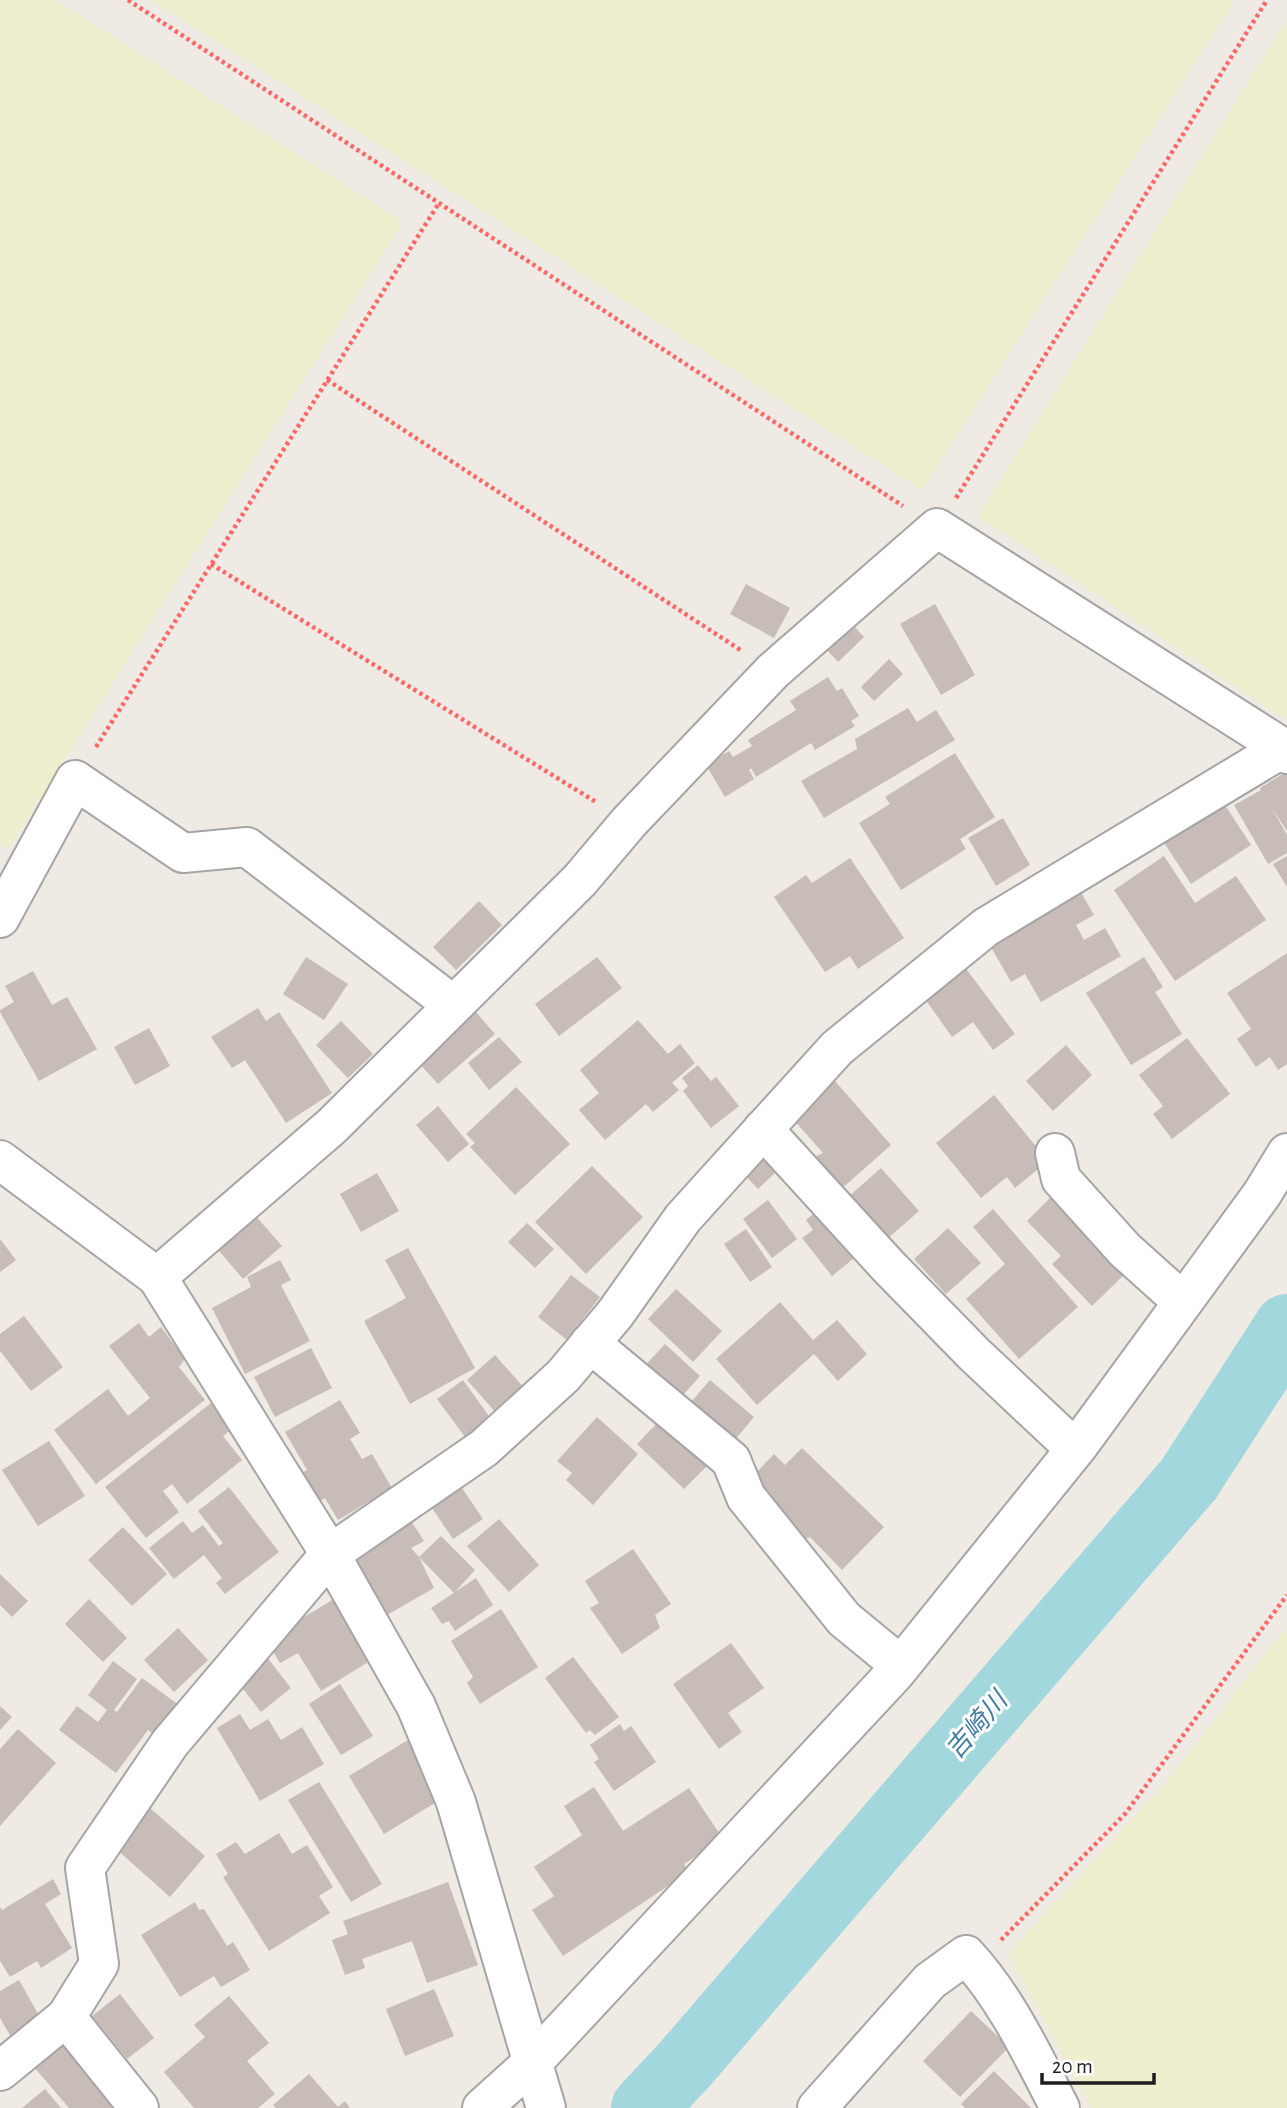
<svg xmlns="http://www.w3.org/2000/svg" width="1287" height="2108" font-family="'Alegreya Sans','Noto Sans JP',sans-serif">
  <style>
    .farmland { fill: #efeecf }
    .lines { fill: none; stroke-linecap: round; stroke-linejoin: round }
    .river { stroke: #a3d7de; stroke-width: 66 }
    .building { fill: #c7bcb7 }
    .street-casing { stroke: #a5a5a5; stroke-width: 42 }
    .path { stroke: #fd6867; stroke-width: 4.5; stroke-dasharray: 3.5 3.5; stroke-linecap: butt }
    .street { stroke: #fff; stroke-width: 38 }
    .labels { text-anchor: middle; stroke-width: 6; stroke-linejoin: round; paint-order: stroke }
    .water-label { font-size: 26px; font-style: italic; fill: #427ba0; stroke: #fff }
  </style>
  <rect width="100%" height="100%" fill="#efeae4"/>
  <g class="farmland">
    <path d="M0,0h56l347,222 -394,626 -9,-5z"/>
    <path d="M151,0h1084l-313,490z"/>
    <path d="M1287,19v702l-309,-205z"/>
    <path d="M1287,1626v482h-195l-84,-154 159,-173z"/>
  </g>
  <g class="lines">
    <path class="river" d="M644,2108l42,-45 503,-584 98,-152"/>
  </g>
  <g class="building">
    <path d="M746,584l44,24 -16,30 -44,-24z"/>
    <path d="M935,604l40,71 -34,20 -41,-71z"/>
    <path d="M852,624l12,13 -26,25 -12,-13z"/>
    <path d="M889,659l14,15 -29,27 -13,-14z"/>
    <path d="M828,677l9,14 5,-3 17,28 -8,5 4,5 -40,24 -4,-7 -55,34 -5,-9 -2,2 5,9 -29,18 -19,-32 23,-14 4,6 19,-11 -4,-6 48,-30 -6,-9z"/>
    <path d="M908,708l9,14 19,-12 19,30 -131,78 -23,-37 56,-32 -2,-10z"/>
    <path d="M955,753l40,64 -35,22 6,10 -65,41 -42,-67 31,-19 -5,-7z"/>
    <path d="M1287,771v60l-16,-24 16,28v18l-19,11 -34,-59 27,-15 -1,-2z"/>
    <path d="M1223,802l28,43 -60,39 -28,-43z"/>
    <path d="M1003,818l27,47 -34,21 -28,-48z"/>
    <path d="M1164,856l31,47 41,-27 30,44 -91,61 -61,-91z"/>
    <path d="M1287,856v31l-14,-23z"/>
    <path d="M850,858l54,80 -46,31 -8,-13 -25,16 -51,-75 32,-22 6,8z"/>
    <path d="M1078,887l16,28 -18,10 8,15 21,-12 16,28 -80,46 -16,-28 -14,8 -24,-42z"/>
    <path d="M479,901l23,24 -46,45 -23,-23z"/>
    <path d="M1287,953v111l-9,6 -8,-13 -14,10 -19,-28 14,-10 -24,-36z"/>
    <path d="M306,957l42,27 -24,36 -41,-26z"/>
    <path d="M597,957l25,31 -63,48 -24,-32z"/>
    <path d="M1144,957l19,30 -8,5 27,42 -51,31 -45,-72z"/>
    <path d="M964,966l51,68 -22,16 -20,-28 -21,15 -29,-41z"/>
    <path d="M33,971l19,34 15,-8 30,52 -58,32 -39,-69v-2l14,-8 -9,-16z"/>
    <path d="M258,1008l8,13 13,-9 53,81 -46,30 -41,-63 -13,8 -21,-31z"/>
    <path d="M475,1011l20,23 -57,50 -21,-23z"/>
    <path d="M638,1020l30,34 12,-10 15,19 -23,20 7,7 -26,22 -7,-8 -41,36 -26,-30 20,-17 -19,-23z"/>
    <path d="M341,1021l32,33 -25,24 -32,-33z"/>
    <path d="M149,1028l21,38 -35,19 -21,-38z"/>
    <path d="M499,1037l23,25 -33,28 -21,-27z"/>
    <path d="M1187,1038l43,56 -58,45 -19,-25 10,-8 -24,-31z"/>
    <path d="M1066,1045l26,30 -39,36 -27,-30z"/>
    <path d="M698,1065l13,16 5,-4 23,29 -28,22 -28,-37 5,-5 -6,-8z"/>
    <path d="M828,1073l63,72 -52,46 -29,-32 13,-6 -37,-42z"/>
    <path d="M516,1087l54,57 -55,51 -45,-48 5,-4 -9,-9z"/>
    <path d="M994,1095l54,66 -33,27 -8,-11 -26,21 -45,-55z"/>
    <path d="M438,1106l31,38 -21,18 -32,-37z"/>
    <path d="M761,1151l18,18 -21,20 -17,-18z"/>
    <path d="M592,1166l51,51 -57,57 -51,-52z"/>
    <path d="M881,1168l38,43 -42,37 -38,-43z"/>
    <path d="M377,1173l22,38 -38,21 -21,-38z"/>
    <path d="M1054,1194l74,77 -36,35 -40,-42 9,-8 -34,-35z"/>
    <path d="M768,1200l29,39 -25,19 -29,-39z"/>
    <path d="M822,1207l37,47 -27,22 -30,-38 11,-8 -7,-10z"/>
    <path d="M993,1209l85,98 -59,52 -53,-60 39,-35 -32,-37z"/>
    <path d="M254,1214l28,32 -39,33 -28,-33z"/>
    <path d="M527,1223l27,26 -19,19 -27,-26z"/>
    <path d="M948,1228l33,35 -35,31 -32,-35z"/>
    <path d="M746,1229l26,38 -22,15 -26,-38z"/>
    <path d="M0,1239l16,21 -16,12z"/>
    <path d="M408,1248l67,120 -65,36 -46,-83 42,-23 -21,-38z"/>
    <path d="M280,1260l11,20 -10,5 29,56 -65,33 -33,-66 39,-21 -4,-10z"/>
    <path d="M571,1275l29,22 -33,43 -29,-23z"/>
    <path d="M676,1289l46,42 -29,31 -45,-43z"/>
    <path d="M780,1302l33,38 24,-20 30,34 -29,27 -24,-27 -57,51 -41,-46z"/>
    <path d="M24,1316l39,51 -32,24 -31,-40v-17z"/>
    <path d="M139,1323l10,14 12,-10 24,32 -6,8 26,33 -109,84 -42,-54 54,-41 20,27 22,-18 -41,-52z"/>
    <path d="M665,1344l35,32 -25,28 -36,-32z"/>
    <path d="M311,1348l21,40 -57,29 -21,-40z"/>
    <path d="M495,1355l31,35 -28,25 -31,-35z"/>
    <path d="M463,1380l31,43 -26,18 -31,-42z"/>
    <path d="M710,1380l44,37 -25,30 -44,-38z"/>
    <path d="M340,1400l20,33 -10,6 12,20 10,-5 20,34 -54,32 -13,-22 -6,4 -18,-29 6,-3 -22,-38z"/>
    <path d="M211,1403l21,26 -9,7 19,24 -55,44 -15,-20 -9,7 16,21 -33,26 -41,-51z"/>
    <path d="M597,1417l41,37 -45,51 -27,-25 6,-7 -15,-12z"/>
    <path d="M662,1418l47,46 -25,25 -47,-45z"/>
    <path d="M49,1441l36,55 -47,30 -36,-56z"/>
    <path d="M802,1448l82,79 -42,43 -32,-33 -13,6 -48,-63 25,-26 11,11z"/>
    <path d="M460,1485l23,34 -30,20 -23,-34z"/>
    <path d="M229,1487l50,65 -54,42 -9,-11 6,-5 -18,-23 -30,24 -25,-31 34,-27 9,12 11,-8 16,21 4,-3 -25,-32z"/>
    <path d="M408,1516l16,25 -13,7 8,9 22,-21 34,34 -21,23 -35,-36 15,31 -54,31 -38,-64z"/>
    <path d="M499,1519l40,46 -30,27 -42,-46z"/>
    <path d="M123,1527l44,47 -35,32 -44,-46z"/>
    <path d="M633,1549l38,55 -16,11 5,13 -38,26 -32,-46 9,-5 -14,-22z"/>
    <path d="M0,1574l28,27 -16,16 -12,-12z"/>
    <path d="M476,1578l17,27 -38,26 -6,-10 -7,3 -11,-16z"/>
    <path d="M89,1599l38,39 -24,24 -38,-38z"/>
    <path d="M334,1599l36,62 -49,30 -23,-38 -18,10 -14,-23z"/>
    <path d="M501,1609l37,58 -58,37 -13,-21 6,-6 -22,-36z"/>
    <path d="M178,1628l30,32 -34,32 -30,-32z"/>
    <path d="M731,1643l33,45 -36,25 14,19 -23,17 -46,-65z"/>
    <path d="M266,1656l25,32 -30,24 -25,-32z"/>
    <path d="M573,1657l46,60 -24,18 -5,-5 -4,3 -41,-55z"/>
    <path d="M113,1661l24,18 -23,31 3,2 25,-34 41,30 -23,31 -12,-9 -32,43 -57,-43 18,-24 21,16 9,-12 -19,-15z"/>
    <path d="M340,1684l33,52 -32,19 -32,-51z"/>
    <path d="M0,1706l12,11 -12,13z"/>
    <path d="M240,1714l10,16 18,-11 13,21 21,-13 22,37 -64,37 -43,-73z"/>
    <path d="M620,1724l4,7 7,-5 25,36 -42,29 -20,-29 5,-3 -9,-14z"/>
    <path d="M18,1729l38,34 -56,63v-77z"/>
    <path d="M408,1740l35,58 -59,36 -35,-58z"/>
    <path d="M319,1782l63,102 -31,18 -63,-102z"/>
    <path d="M594,1787l29,44 66,-43 34,51 -39,25 5,8 -126,84 -31,-46 22,-14 -20,-29 48,-32 -18,-29z"/>
    <path d="M150,1808l55,48 -35,41 -55,-49z"/>
    <path d="M279,1833l13,21 15,-9 26,42 -14,9 11,17 -61,38 -46,-74 5,-3 -12,-20 20,-12 9,12z"/>
    <path d="M53,1879l8,15 -16,10 27,44 -31,20 -4,-7 -27,16 -10,-16v-54l2,3z"/>
    <path d="M448,1882l30,83 -51,18 -15,-42 -50,18 3,9 -20,7 -13,-35 16,-6 -5,-13z"/>
    <path d="M195,1902l4,8 5,-1 23,37 6,-4 17,28 -29,17 -7,-11 -34,21 -39,-62z"/>
    <path d="M19,1980l22,39 -30,18 -11,-19v-27z"/>
    <path d="M434,1989l20,47 -49,20 -19,-47z"/>
    <path d="M120,1994l34,44 -27,21 -35,-43z"/>
    <path d="M229,1996l40,47 -22,18 28,33 -17,14h-64l-30,-36 41,-35 -11,-12z"/>
    <path d="M971,2011l38,36 -49,50 -37,-36z"/>
    <path d="M69,2037l56,71h-56l-35,-41z"/>
    <path d="M994,2071l37,37h-66l-4,-4z"/>
    <path d="M309,2074l29,33 7,-6 5,7h-74l-3,-3z"/>
    <path d="M45,2089l16,19h-39z"/>
  </g>
  <g class="lines">
    <defs>
      <g id="street">
        <path d="M0,918l75,-138 108,73 64,-6 206,158"/>
        <path d="M763,1129l125,137 86,88 101,95"/>
        <path d="M1055,1153l6,26 64,71 58,52"/>
        <path d="M0,1160l157,117 173,277 86,152 40,96 90,306"/>
        <path d="M157,1277l175,-151 248,-246 49,-58 144,-151 164,-143 346,220 4,6"/>
        <path d="M590,1343l141,117 15,37 98,122 56,46"/>
        <path d="M66,2017l73,91"/>
        <path d="M0,2071l66,-54 33,-53 -14,-96 85,-125 160,-189 154,-106 79,-72 52,-62 68,-96 154,-170 149,-121 297,-179"/>
        <path d="M482,2108l50,-45 363,-390 183,-227 184,-252 25,-41"/>
        <path d="M817,2108l113,-127 36,-26c40,43 67,101 94,153"/>
      </g>
    </defs>
    <use href="#street" class="street-casing"/>
    <g class="path">
      <path d="M128,0l775,506"/>
      <path d="M327,380l415,271"/>
      <path d="M956,498l311,-498"/>
      <path d="M211,564l385,238"/>
      <path d="M96,747l343,-544"/>
      <path d="M1001,1940l124,-126 162,-219"/>
    </g>
    <use href="#street" class="street"/>
  </g>
  <g class="labels">
    <g class="water-label">
      <text transform="translate(976 1725) rotate(-49)" y="9">吉崎川</text>
    </g>
  </g>
  <path d="M1042 2073v10h112v-10" fill="none" stroke="#1e1e1e" stroke-width="3.5"/>
  <text x="1052" y="2073" font-size="21" fill="#1e1e1e" stroke="#ffffff" stroke-width="5" paint-order="stroke">20 m</text>
</svg>
